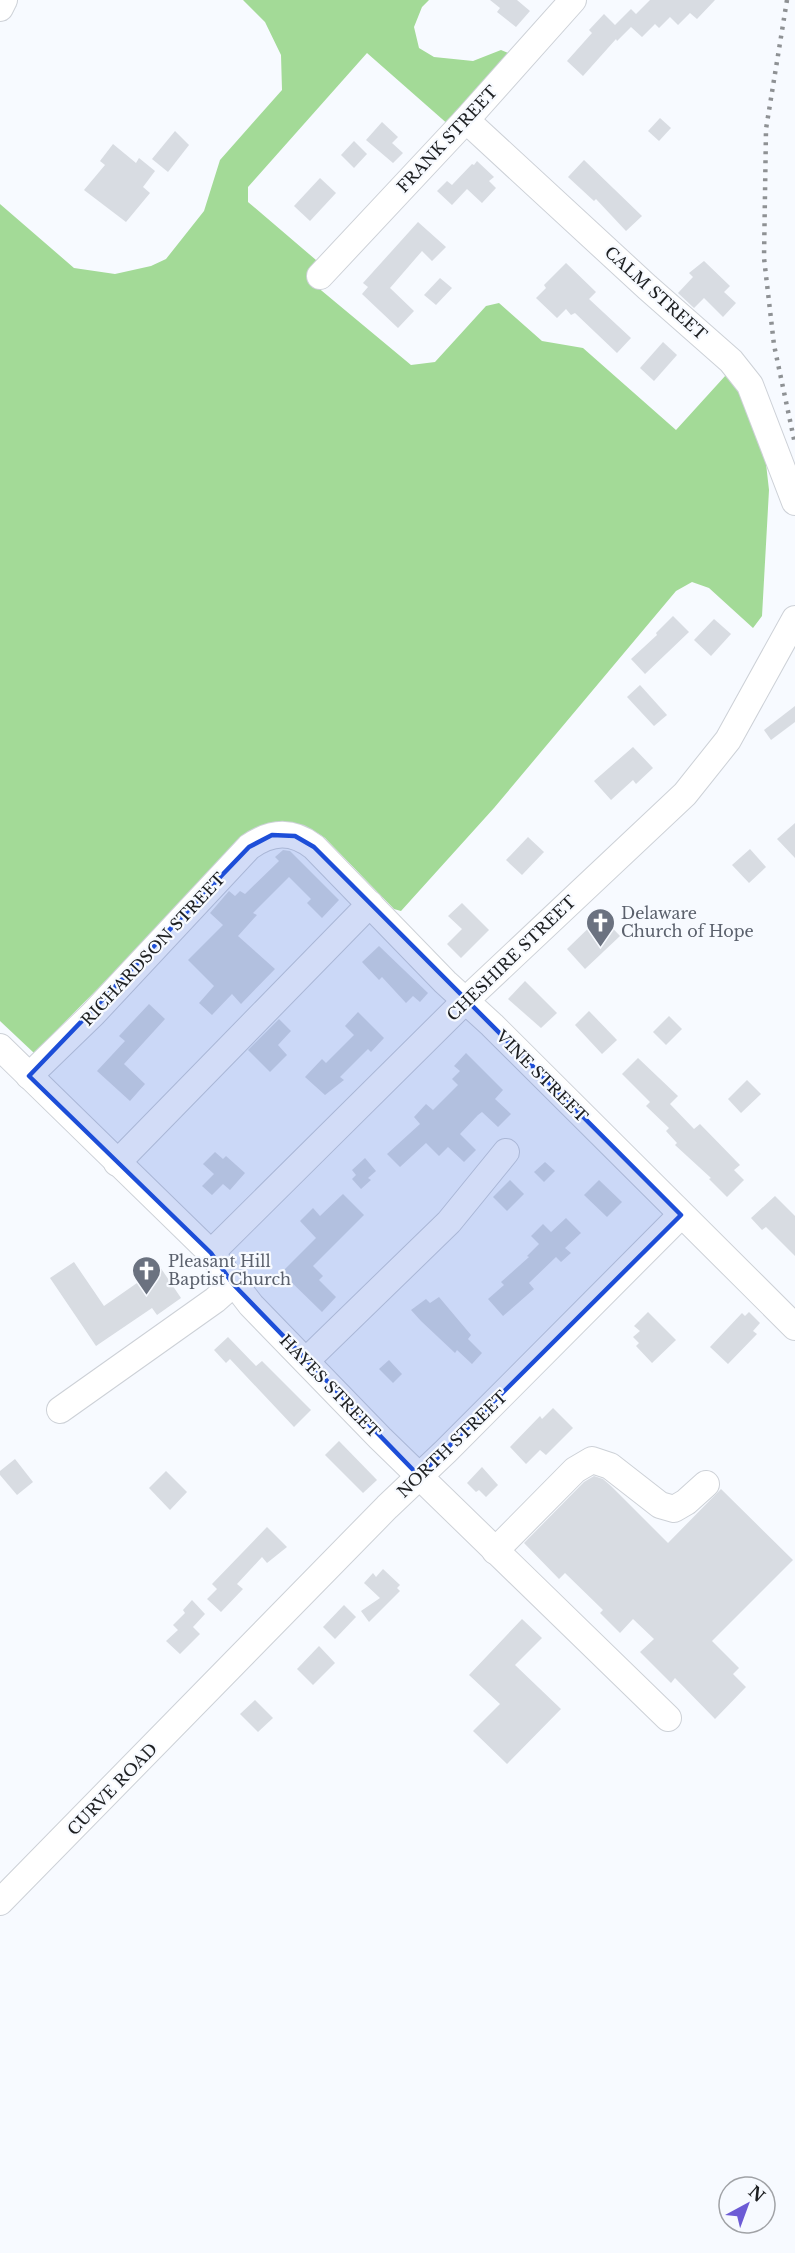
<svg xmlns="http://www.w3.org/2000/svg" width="795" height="2253" font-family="'Libre Baskerville',serif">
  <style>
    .green { fill: #a3da97 }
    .building { fill: #d8dce2 }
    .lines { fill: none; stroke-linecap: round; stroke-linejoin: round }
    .minor-casing { stroke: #cdd1d7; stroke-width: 28 }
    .minor { stroke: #fff; stroke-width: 26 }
    .rail { stroke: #8e9194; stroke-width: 4.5; stroke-dasharray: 3 6; stroke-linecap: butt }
    .marked { fill: #1d4ed8; fill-opacity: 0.2; stroke: #1d4ed8; stroke-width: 4.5; stroke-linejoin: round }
    .labels { text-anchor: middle; stroke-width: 4.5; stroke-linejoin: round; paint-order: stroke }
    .street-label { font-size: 16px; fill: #1d1f21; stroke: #f7faff }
    .worship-label { font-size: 16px; fill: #5b616d; stroke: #f7faff; text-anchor: start }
  </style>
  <rect width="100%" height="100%" fill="#f7faff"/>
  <path class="green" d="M243,0h186l-7,7 -8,20 5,21 15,9 39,4 28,-11 12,5 -63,71 -83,-73 -119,134v15l68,58 1,7 -7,14 101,84 24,-3 51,-56 13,-3 43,38 41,7 93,82 50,-55 8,9 29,53 6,53 -7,126 -9,12 -44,-40 -17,-6 -16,9 -182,217 -93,103 -7,-2 -69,-71c-23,-17 -40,-12 -68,-10l-223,225 -34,-32v-817l74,64 41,6 36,-8 15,-7 38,-48 16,-51 62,-70 -1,-35 -16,-33z"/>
  <g class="building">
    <path d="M490,0h27l13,11 -14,16 -19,-15 3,-4z"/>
    <path d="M650,0h65l-18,19 -7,-6 -12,12 -8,-8 -11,11 -4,-4 -13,13 -11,-10 -14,14 -1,-2 -33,37 -16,-15 25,-28 -3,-3 15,-16 11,11 16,-16 5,5z"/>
    <path d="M660,118l11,10 -12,13 -11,-10z"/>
    <path d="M382,122l16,15 -6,6 11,10 -10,10 -27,-23z"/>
    <path d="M175,131l14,14 -21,27 -16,-13z"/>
    <path d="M354,141l13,13 -13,14 -13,-13z"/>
    <path d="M113,144l23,19 3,-5 16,13 -12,16 7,6 -24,29 -42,-32 21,-25 -5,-4z"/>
    <path d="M584,160l58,56 -16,15 -30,-32 -2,2 -26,-24z"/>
    <path d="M477,161l17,16 -5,4 7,7 -14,15 -15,-14 -15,16 -15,-14 10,-10 5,4 20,-21 2,1z"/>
    <path d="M320,178l16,15 -26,28 -16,-15z"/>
    <path d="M418,222l28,25 -14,14 -10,-10 -32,37 24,23 -16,17 -36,-34 6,-7 -5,-4z"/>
    <path d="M704,261l26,25 -6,6 12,11 -13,14 -19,-19 -10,10 -16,-15 15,-16 -4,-4z"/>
    <path d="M566,263l30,29 -7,7 42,39 -14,15 -42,-40 -4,2 -5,-6 -9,9 -21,-20 10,-10 -2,-3z"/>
    <path d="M440,278l12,10 -16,17 -12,-10z"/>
    <path d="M663,342l14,13 -23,26 -14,-13z"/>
    <path d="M673,616l16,16 -44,42 -14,-15 26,-24 -1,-2z"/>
    <path d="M714,619l17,15 -20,22 -17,-16z"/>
    <path d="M640,685l27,30 -13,11 -27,-29z"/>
    <path d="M795,706v16l-24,18 -7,-10z"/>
    <path d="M633,747l20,21 -17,16 -3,-4 -22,20 -17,-19z"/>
    <path d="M795,823v35l-18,-19z"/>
    <path d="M528,837l16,15 -22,23 -16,-15z"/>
    <path d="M750,849l16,18 -17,16 -17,-18z"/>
    <path d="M283,850l7,1 49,49 -17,18 -15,-15 4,-4 -22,-22 -36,36 4,2 -19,21 37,33 -34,35 -9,-10 -20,21 -13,-12 15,-17 -26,-26 35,-35 -13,-12 19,-22 6,5 5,-5 5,3 34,-33 -4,-4z"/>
    <path d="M462,903l27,27 -28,28 -14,-14 15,-15 -14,-13z"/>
    <path d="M601,916l19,20 -35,33 -18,-20z"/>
    <path d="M379,946l49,47 -8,9 -7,-6 -7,7 -24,-26 -3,3 -17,-18z"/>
    <path d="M525,981l32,32 -16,15 -33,-29z"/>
    <path d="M149,1004l16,15 -41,45 21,20 -15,17 -33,-30 28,-30 -6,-5z"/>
    <path d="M589,1011l28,29 -15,14 -27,-29z"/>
    <path d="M358,1012l26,26 -13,14 -3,-3 -28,28 4,3 -19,15 -20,-18 17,-18 4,4 28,-28 -9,-9z"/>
    <path d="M669,1016l13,13 -16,16 -13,-13z"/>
    <path d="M279,1019l12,12 -13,14 9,10 -17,17 -22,-22z"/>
    <path d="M466,1053l37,37 -8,9 16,15 -13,13 -16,-15 -4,3 -18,19 16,16 -12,12 -16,-15 -9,9 -13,-13 -26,24 -13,-13 33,-30 -6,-7 12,-13 7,6 25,-25 -6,-6 8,-8 -6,-5z"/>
    <path d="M638,1058l40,38 -8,8 24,25 6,-5 40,41 -6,5 10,10 -17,17 -18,-18 2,-1 -36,-33 2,-2 -11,-12 3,-3 -23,-22 4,-4 -28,-28z"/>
    <path d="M747,1080l14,14 -20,19 -13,-14z"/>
    <path d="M215,1152l8,7 3,-3 19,17 -15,17 -7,-6 -11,11 -10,-9 12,-12 -11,-10z"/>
    <path d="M365,1158l11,13 -8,7 3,2 -10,9 -9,-10 4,-4 -4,-5z"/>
    <path d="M545,1162l10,9 -11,11 -10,-10z"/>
    <path d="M510,1180l14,14 -17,17 -14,-14z"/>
    <path d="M599,1180l23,22 -15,15 -23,-22z"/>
    <path d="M343,1194l21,21 -51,51 10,10 -4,4 17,17 -14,15 -38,-37 2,-2 -2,-3 32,-32 -16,-17 13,-13 7,8z"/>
    <path d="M775,1196l20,20v40l-29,-29 -4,3 -11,-12z"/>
    <path d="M566,1218l15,15 -16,15 6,5 -10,9 -5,-5 -27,26 5,6 -31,27 -15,-17 16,-14 -3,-3 28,-25 -2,-1 12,-12 -8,-8 12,-12 8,8z"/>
    <path d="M74,1262l30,44 56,-39 21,31 -24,17 -5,-7 -56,38 -46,-68z"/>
    <path d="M439,1297l32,38 -3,4 14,14 -10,11 -15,-14 -2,3 -34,-32 -10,-11 15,-11 4,4z"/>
    <path d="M648,1312l28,28 -24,23 -16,-17 3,-3 -6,-6 7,-6 -6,-5z"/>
    <path d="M749,1312l11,11 -7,8 4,3 -29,30 -18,-17 32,-34 3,3z"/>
    <path d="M228,1337l28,29 6,-5 49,49 -17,17 -64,-68 -4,4 -12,-13z"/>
    <path d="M389,1360l13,14 -9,9 -14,-14z"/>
    <path d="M553,1408l20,20 -27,27 -6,-5 -14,14 -16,-17 30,-31 2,3z"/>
    <path d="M339,1441l38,39 -14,13 -38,-38z"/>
    <path d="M15,1459l18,23 -16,13 -17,-20v-4z"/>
    <path d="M482,1467l16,18 -12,12 -7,-7 -3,2 -9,-9z"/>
    <path d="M166,1471l21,21 -17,18 -21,-22z"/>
    <path d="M594,1476l9,3 8,7 57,57 53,-54 72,71 -81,81 27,27 -6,6 13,13 -31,32 -40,-41 -4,5 -31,-31 14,-13 -21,-20 -13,14 -20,-20 3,-3 -38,-37 -6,6 -35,-36 60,-61z"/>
    <path d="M267,1527l20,20 -20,16 -5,-6 -25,27 6,5 -22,23 -14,-13 10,-10 -5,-5z"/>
    <path d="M383,1569l17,16 -3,3 3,3 -31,31 -8,-11 19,-13 -16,-15 9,-10 3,4z"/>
    <path d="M192,1600l13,14 -12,13 7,7 -20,20 -14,-13 12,-11 -5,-5 12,-12 -2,-3z"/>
    <path d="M344,1605l12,12 -21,22 -12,-12z"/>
    <path d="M522,1619l20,19 -27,27 46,44 -54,55 -34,-33 27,-27 -31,-29z"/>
    <path d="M319,1646l16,17 -22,22 -16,-16z"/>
    <path d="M255,1700l18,18 -15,14 -18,-18z"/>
  </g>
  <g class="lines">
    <defs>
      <g id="minor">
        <path d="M0,8l4,-8"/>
        <path d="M466,120l181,167 84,74 19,24 45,117"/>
        <path d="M320,276l146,-156 107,-120"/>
        <path d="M0,1047l211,206 40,52 129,133 288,280"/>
        <path d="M29,1076l64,-62 156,-167c23,-16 43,-17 65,0l131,135 47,43 303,302"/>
        <path d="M117,1163l253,-259"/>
        <path d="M211,1253l254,-252 220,-207 43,-54 67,-121"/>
        <path d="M306,1361l143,-139 57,-70"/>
        <path d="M60,1410l155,-110 18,-16"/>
        <path d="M495,1551l80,-81 17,-10 18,6 50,39 14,4 12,-7 20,-18"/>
        <path d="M0,1902l387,-395 59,-56 235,-236"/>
      </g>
    </defs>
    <use href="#minor" class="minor-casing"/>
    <use href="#minor" class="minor"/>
    <path class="rail" d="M787,0l-21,129 -2,129 10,87 21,99"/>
  </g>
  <path class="marked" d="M272,835l23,1 19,11 367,368 -262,261 -186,-192 -22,-31 -182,-177 220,-229z"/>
  <defs>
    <symbol id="church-pin" viewBox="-11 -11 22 30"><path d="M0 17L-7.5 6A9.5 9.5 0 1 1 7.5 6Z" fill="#6b7280" stroke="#f7faff"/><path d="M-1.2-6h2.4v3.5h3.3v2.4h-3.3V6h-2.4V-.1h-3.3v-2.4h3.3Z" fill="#fff"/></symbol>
  </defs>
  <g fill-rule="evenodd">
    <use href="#church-pin" x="584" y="906" width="33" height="45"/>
    <use href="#church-pin" x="130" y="1254" width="33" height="45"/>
  </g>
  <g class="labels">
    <g class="street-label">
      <text transform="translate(447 139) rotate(-47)" y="6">FRANK STREET</text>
      <text transform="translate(656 293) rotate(42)" y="6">CALM STREET</text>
      <text transform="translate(153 949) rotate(-47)" y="6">RICHARDSON STREET</text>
      <text transform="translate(511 958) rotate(-44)" y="6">CHESHIRE STREET</text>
      <text transform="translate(542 1076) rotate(45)" y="6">VINE STREET</text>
      <text transform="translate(330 1386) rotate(46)" y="6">HAYES STREET</text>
      <text transform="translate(452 1444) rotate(-44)" y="6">NORTH STREET</text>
      <text transform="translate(112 1789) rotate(-46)" y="6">CURVE ROAD</text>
    </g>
    <g class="worship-label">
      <text x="621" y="919">Delaware<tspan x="621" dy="18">Church of Hope</tspan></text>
      <text x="168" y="1267">Pleasant Hill<tspan x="168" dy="18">Baptist Church</tspan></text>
    </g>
  </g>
  <g transform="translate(747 2205) rotate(41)"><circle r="28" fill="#f7faff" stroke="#a0a2a6" stroke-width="1.5"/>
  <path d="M0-4.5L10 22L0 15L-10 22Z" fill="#6c5bd5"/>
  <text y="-9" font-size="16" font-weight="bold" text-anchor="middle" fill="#1d1f21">N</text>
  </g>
</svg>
